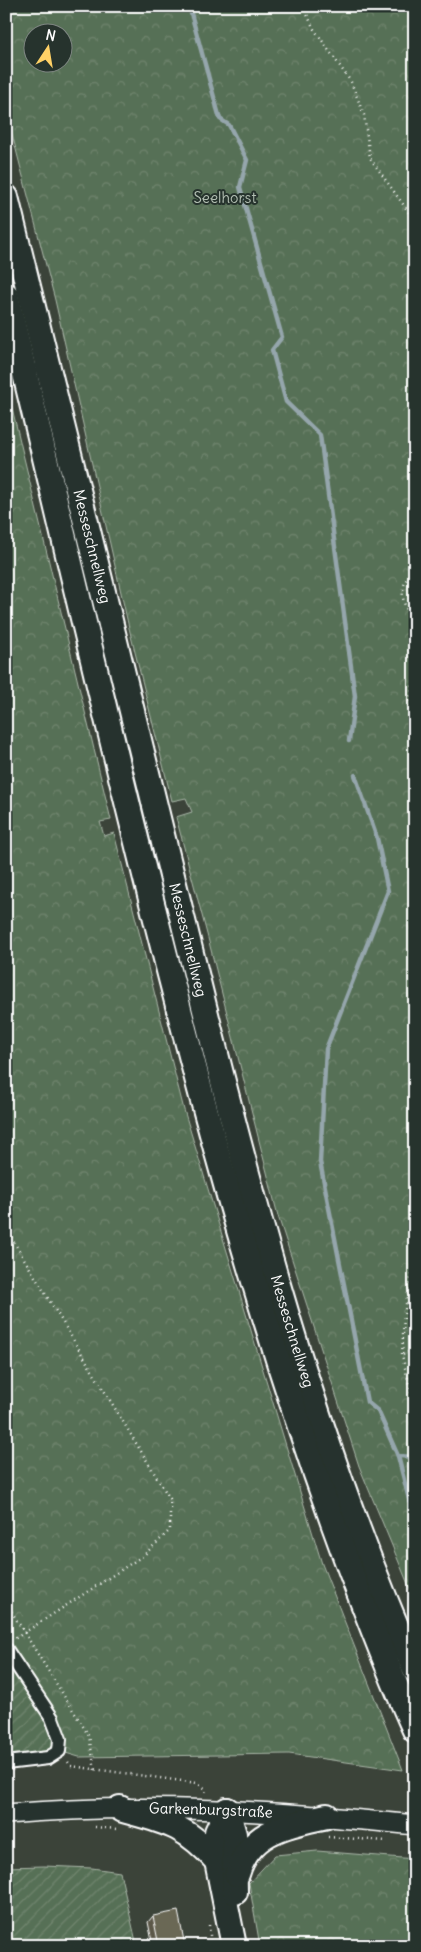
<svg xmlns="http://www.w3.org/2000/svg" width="421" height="1952" font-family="Delius,sans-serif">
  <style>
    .forest { fill: url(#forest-crowns); stroke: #abb8aa; fill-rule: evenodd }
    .garden { fill: url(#garden-furrows); stroke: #abb8aa }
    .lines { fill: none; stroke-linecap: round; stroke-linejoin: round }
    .stream { stroke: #95a6ac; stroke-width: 4.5 }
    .street-casing { stroke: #fff; stroke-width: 16 }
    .secondary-casing { stroke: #fff; stroke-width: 22 }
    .highway-casing { stroke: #fff; stroke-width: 28 }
    .path { stroke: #fff; stroke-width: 2.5; stroke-dasharray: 1 4; stroke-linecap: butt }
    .street { stroke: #26332d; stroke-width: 12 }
    .secondary { stroke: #26332d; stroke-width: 19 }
    .highway { stroke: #26332d; stroke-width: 24 }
    .wall { fill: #5c5948; stroke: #fff }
    .building { fill: #6b6754; stroke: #fff }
    .labels { text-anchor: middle; stroke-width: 4; stroke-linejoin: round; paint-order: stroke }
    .park-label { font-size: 15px; fill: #b3bfb3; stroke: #26332d }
    .street-label { font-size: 15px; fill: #fff; stroke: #26332d }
  </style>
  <defs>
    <pattern id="forest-crowns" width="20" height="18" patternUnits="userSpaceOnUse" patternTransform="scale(1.25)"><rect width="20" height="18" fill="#577056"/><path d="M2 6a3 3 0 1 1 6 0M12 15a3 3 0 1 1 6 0" fill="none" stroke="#70856f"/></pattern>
    <pattern id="garden-furrows" width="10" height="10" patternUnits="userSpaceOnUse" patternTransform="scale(1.25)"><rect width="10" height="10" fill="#577056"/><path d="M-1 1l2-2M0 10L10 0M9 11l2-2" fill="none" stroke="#70856f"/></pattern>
  </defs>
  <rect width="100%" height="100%" fill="#3b4339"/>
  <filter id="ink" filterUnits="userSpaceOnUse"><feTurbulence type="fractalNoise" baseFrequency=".02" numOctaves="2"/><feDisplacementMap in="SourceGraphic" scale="10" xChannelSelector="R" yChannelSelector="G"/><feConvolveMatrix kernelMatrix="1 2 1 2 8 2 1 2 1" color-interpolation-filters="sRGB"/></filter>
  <g filter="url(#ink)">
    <g class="forest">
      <path d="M6,6h409v1595l-56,-135 -81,-250 -70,-278 -32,-121 16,-5 -6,-14 -14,3 -43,-173 -74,-328 -49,-189zM32,32h30v30h-30z"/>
      <path d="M6,383l105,437 -11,2 4,14 10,-3 70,277 138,454 81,206 -114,-16 -210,3 -20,-6 -53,-102z"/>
      <path d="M317,1851l98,8v87h-155l-11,-63 26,-28z"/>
    </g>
    <g class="garden">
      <path d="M6,1649l29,43 24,59 -53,12z"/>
      <path d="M44,1866l48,2 28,4 17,74h-131v-79z"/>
    </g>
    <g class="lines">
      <g class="stream">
        <path d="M189,6l31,113 9,6 18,35 -7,27 42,150 -10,13 14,52 34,33 35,261 -6,45"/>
        <path d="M355,775l22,63 11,53 -62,158 -6,113 47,240 11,9 20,45 17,1"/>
        <path d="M398,1456l17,67"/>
      </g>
      <defs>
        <path id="street" d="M6,1649l46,69 8,21 -1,12 -11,7 -42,5"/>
        <g id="secondary">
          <path id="s1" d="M6,1814c137,-12 273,-3 409,11"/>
        </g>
        <g id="highway">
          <path id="s2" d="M6,197c53,217 107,433 159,650 68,278 134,560 250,823"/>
          <path d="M6,295c66,272 127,546 200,817 44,164 94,327 155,486 17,44 34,89 54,132"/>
          <path d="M120,1808l3,2c44,12 62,15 94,51"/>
          <path d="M227,1810l-10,22v29l17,85"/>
          <path d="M227,1810l7,24 1,58"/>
          <path d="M237,1874c13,-44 51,-49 90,-58"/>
        </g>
      </defs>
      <use href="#street" class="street-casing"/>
      <use href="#secondary" class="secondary-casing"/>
      <use href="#highway" class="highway-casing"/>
      <g class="path">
        <path d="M303,6l11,23 37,53 13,33 6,43 45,63"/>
        <path d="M415,567c-21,26 -11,34 0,63"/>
        <path d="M415,676l-7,29 7,16"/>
        <path d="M415,813v12"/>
        <path d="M6,1229l164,270v31l-26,25 -131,85"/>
        <path d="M415,1254l-11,61 -2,40 13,55"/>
        <path d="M403,1355l12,-7"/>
        <path d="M6,1603l83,133 6,34"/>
        <path d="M68,1762l3,4 126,17 9,6 -1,4"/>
        <path d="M95,1827l22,2"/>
        <path d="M328,1837l59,4"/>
        <path d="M209,1925l2,21"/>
      </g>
      <use href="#street" class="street"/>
      <use href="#secondary" class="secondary"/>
      <use href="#highway" class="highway"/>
    </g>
    <path class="wall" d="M153,1916l32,30h-32l-5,-24z"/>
    <path class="building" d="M178,1911l7,35h-26l-6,-30z"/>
  </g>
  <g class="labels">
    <g class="park-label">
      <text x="225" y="203">Seelhorst</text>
    </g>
    <g class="street-label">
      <text dy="5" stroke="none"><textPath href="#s2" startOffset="360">Messeschnellweg</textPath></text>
      <text dy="5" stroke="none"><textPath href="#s2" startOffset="765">Messeschnellweg</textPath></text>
      <text dy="5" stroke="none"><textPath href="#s2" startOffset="1170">Messeschnellweg</textPath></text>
      <text dy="5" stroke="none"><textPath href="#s1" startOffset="205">Garkenburgstraße</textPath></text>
    </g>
  </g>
  <rect width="421" height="1952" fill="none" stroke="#26332d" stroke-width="25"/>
  <rect x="12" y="12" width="396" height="1927" fill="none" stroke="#fff" stroke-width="2" filter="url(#ink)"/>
  <g transform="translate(48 48) rotate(12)"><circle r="24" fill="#26332d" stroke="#7d8581"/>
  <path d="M0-4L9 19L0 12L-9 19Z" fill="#ffd166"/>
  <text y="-8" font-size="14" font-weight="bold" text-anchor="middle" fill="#ffffff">N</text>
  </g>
</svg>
